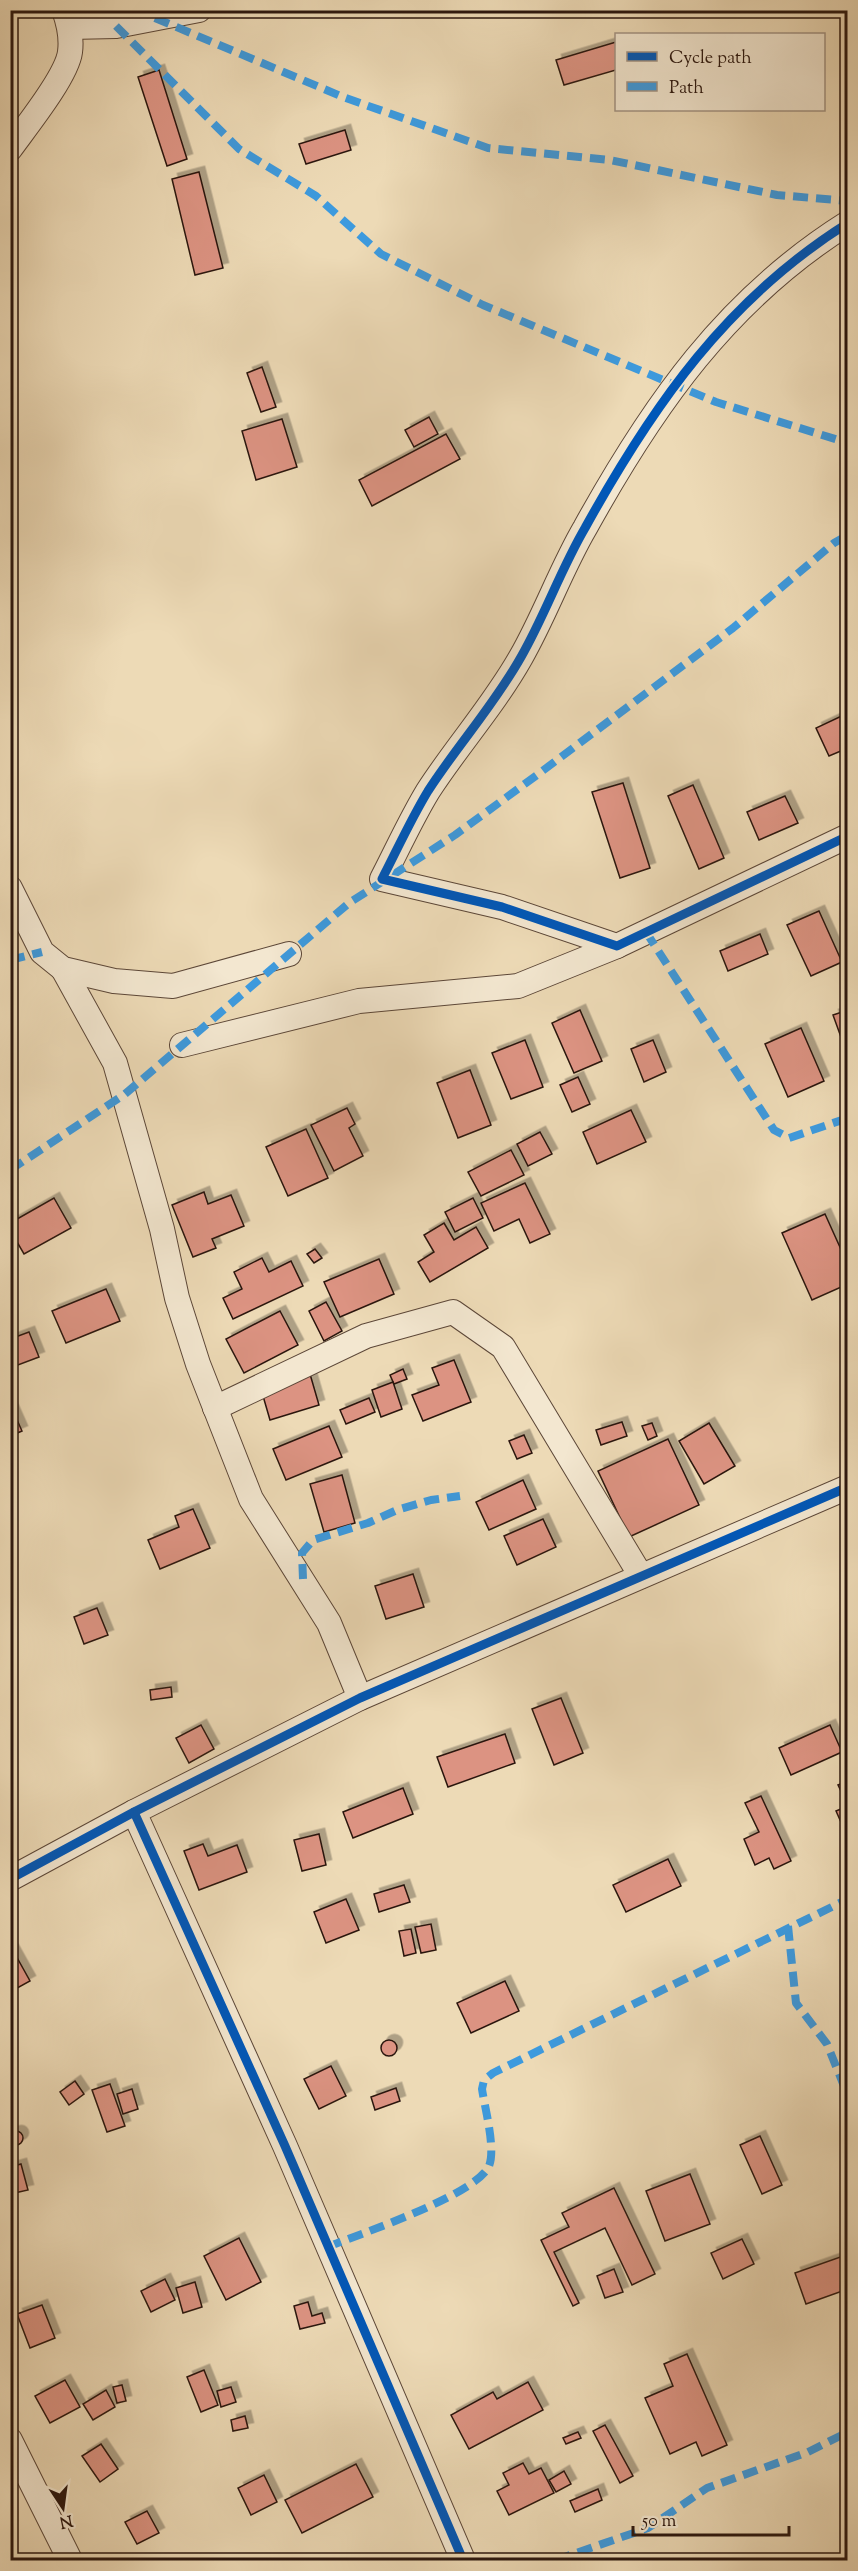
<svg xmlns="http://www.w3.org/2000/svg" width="858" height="2571" font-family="'Sorts Mill Goudy',serif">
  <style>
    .building { fill: #dc9382; stroke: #2b160e; stroke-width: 1.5; filter: url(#shadow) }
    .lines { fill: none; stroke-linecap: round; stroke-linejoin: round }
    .street-casing { stroke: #5c4738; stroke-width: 26 }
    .street { stroke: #f3e7d0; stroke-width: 24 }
    .quiet { stroke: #3d9ade; stroke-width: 8; stroke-dasharray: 15 8; stroke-linecap: butt }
    .cycleway-casing { stroke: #f3e7d0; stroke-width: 13 }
    .cycleway { stroke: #0057b8; stroke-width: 9 }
  </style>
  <defs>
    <filter id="shadow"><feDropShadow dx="5.5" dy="-5.5" stdDeviation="0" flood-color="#0004"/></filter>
  </defs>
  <rect width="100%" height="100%" fill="#eddab6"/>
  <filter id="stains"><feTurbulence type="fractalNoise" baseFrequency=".00333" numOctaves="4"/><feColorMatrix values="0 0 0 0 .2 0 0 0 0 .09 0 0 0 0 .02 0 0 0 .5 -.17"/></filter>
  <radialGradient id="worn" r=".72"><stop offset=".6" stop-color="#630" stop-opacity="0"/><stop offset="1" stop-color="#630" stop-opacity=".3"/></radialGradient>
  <g class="building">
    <path d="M616,42v28l-52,15 -8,-25z"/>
    <path d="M159,70l28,89 -20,7 -29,-89z"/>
    <path d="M345,130l6,20 -45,14 -7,-20z"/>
    <path d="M199,172l24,96 -28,7 -23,-96z"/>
    <path d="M262,367l14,40 -15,5 -14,-39z"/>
    <path d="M429,417l9,17 -24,13 -9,-17z"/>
    <path d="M282,419l15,48 -41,13 -14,-49z"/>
    <path d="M446,434l14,25 -88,47 -13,-26z"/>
    <path d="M848,713v35l-19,8 -13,-28z"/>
    <path d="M623,783l27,85 -30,10 -28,-86z"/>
    <path d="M693,785l31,73 -25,11 -31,-73z"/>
    <path d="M785,796l13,27 -39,17 -12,-28z"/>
    <path d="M819,911l23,51 -31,14 -24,-51z"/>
    <path d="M760,934l8,20 -40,17 -8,-20z"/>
    <path d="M580,1010l22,51 -28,12 -22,-50z"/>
    <path d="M848,1010v40l-2,1 -13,-36z"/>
    <path d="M801,1028l23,53 -36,16 -23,-53z"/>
    <path d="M525,1040l18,47 -32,12 -19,-46z"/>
    <path d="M653,1040l13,32 -22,10 -13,-33z"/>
    <path d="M470,1070l21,55 -33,13 -21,-55z"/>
    <path d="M578,1077l12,27 -18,8 -12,-27z"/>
    <path d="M347,1108l8,16 -6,4 14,28 -29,15 -23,-46z"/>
    <path d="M631,1110l15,32 -49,22 -14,-32z"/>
    <path d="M306,1129l22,49 -40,18 -22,-49z"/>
    <path d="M540,1132l12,22 -24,12 -11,-22z"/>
    <path d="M511,1150l13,25 -43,21 -13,-24z"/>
    <path d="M525,1183l25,51 -20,9 -11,-24 -25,12 -13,-28z"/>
    <path d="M204,1192l4,12 23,-9 13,31 -32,13 4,9 -23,9 -21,-52z"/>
    <path d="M54,1198l17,30 -47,26 -14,-24v-7z"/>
    <path d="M473,1198l10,20 -28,14 -10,-20z"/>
    <path d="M825,1214l23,51v19l-36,16 -30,-67z"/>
    <path d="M444,1223l10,17 22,-13 12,21 -58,34 -12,-20 16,-10 -10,-17z"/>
    <path d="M315,1249l7,9 -8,5 -7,-9z"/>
    <path d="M262,1258l7,14 22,-11 12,25 -70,33 -10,-21 19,-9 -8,-17z"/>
    <path d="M379,1259l15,35 -54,23 -16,-35z"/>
    <path d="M106,1289l14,32 -54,22 -14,-32z"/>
    <path d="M326,1302l16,29 -18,10 -15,-30z"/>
    <path d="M280,1311l18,34 -54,28 -18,-34z"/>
    <path d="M29,1332l10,25 -29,11v-29z"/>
    <path d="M454,1360l17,42 -48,19 -11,-26 27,-10 -7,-17z"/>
    <path d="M403,1369l4,10 -13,5 -4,-9z"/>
    <path d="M310,1374l9,31 -49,15 -9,-31z"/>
    <path d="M393,1382l9,27 -21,8 -9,-27z"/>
    <path d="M369,1398l6,14 -29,12 -6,-14z"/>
    <path d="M10,1404l12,27 -12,5z"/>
    <path d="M622,1422l5,14 -26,9 -5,-15z"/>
    <path d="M652,1423l5,13 -9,4 -6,-14z"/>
    <path d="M709,1423l26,43 -31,18 -25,-43z"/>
    <path d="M329,1426l13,31 -56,23 -13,-31z"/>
    <path d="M524,1435l8,18 -15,6 -8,-18z"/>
    <path d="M668,1439l31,66 -70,32 -31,-66z"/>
    <path d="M342,1475l13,48 -31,9 -14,-48z"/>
    <path d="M523,1480l13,29 -47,21 -13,-28z"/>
    <path d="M193,1509l17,39 -50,21 -12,-29 31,-13 -4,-11z"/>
    <path d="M543,1519l13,28 -39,18 -13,-29z"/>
    <path d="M413,1574l11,33 -38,12 -11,-33z"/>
    <path d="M97,1608l11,27 -24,9 -10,-27z"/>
    <path d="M171,1687l1,10 -21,3 -1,-10z"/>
    <path d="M561,1698l22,55 -29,12 -22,-56z"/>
    <path d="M201,1725l13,24 -25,14 -13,-25z"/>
    <path d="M830,1725l12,27 -51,23 -12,-27z"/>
    <path d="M505,1734l10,29 -67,24 -11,-30z"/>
    <path d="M848,1781v25l-10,-21z"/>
    <path d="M403,1788l10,26 -60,24 -10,-26z"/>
    <path d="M761,1796l30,65 -17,8 -5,-11 -14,7 -11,-26 15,-7 -14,-29z"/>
    <path d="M848,1806v32l-12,-27z"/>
    <path d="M319,1834l7,31 -24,6 -8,-31z"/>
    <path d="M203,1844l5,12 29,-11 10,27 -48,18 -15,-39z"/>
    <path d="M668,1859l13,27 -55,26 -13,-27z"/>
    <path d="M404,1885l6,17 -31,10 -5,-18z"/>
    <path d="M346,1899l13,31 -33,13 -12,-31z"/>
    <path d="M431,1924l5,26 -15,3 -6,-26z"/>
    <path d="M411,1929l5,24 -12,3 -5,-25z"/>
    <path d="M10,1945l20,36 -20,11z"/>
    <path d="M505,1981l14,30 -48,22 -14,-30z"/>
    <circle cx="389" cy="2048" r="8"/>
    <path d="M331,2066l15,30 -27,13 -15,-30z"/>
    <path d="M75,2081l9,13 -15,11 -9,-13z"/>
    <path d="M110,2084l15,42 -18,6 -15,-42z"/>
    <path d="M396,2088l4,13 -25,9 -4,-13z"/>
    <path d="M132,2089l6,20 -15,5 -6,-20z"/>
    <circle cx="16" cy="2138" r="7"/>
    <path d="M760,2136l22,49 -20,9 -22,-49z"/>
    <path d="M21,2164l7,26 -18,4v-27z"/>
    <path d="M690,2174l20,50 -45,17 -19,-50z"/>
    <path d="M614,2188l41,86 -23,11 -27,-57 -51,24 25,51 -6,3 -32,-66 28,-13 -7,-14z"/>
    <path d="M239,2238l22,44 -35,18 -22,-44z"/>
    <path d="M742,2239l12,25 -31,15 -12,-26z"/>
    <path d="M846,2255l2,34 -42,15 -11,-31z"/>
    <path d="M614,2269l9,23 -18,6 -8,-22z"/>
    <path d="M165,2279l10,21 -24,12 -10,-21z"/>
    <path d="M195,2282l7,25 -19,6 -7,-25z"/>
    <path d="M308,2302l4,14 10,-3 3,10 -25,6 -6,-23z"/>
    <path d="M42,2305l13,33 -25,10 -13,-34z"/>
    <path d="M687,2354l40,91 -25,11 -6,-14 -26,12 -25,-56 28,-12 -9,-22z"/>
    <path d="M204,2370l14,35 -17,7 -14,-35z"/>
    <path d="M65,2380l15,27 -30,16 -15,-27z"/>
    <path d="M528,2382l15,28 -74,39 -18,-34 42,-23 4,7z"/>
    <path d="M122,2385l4,16 -9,2 -4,-16z"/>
    <path d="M231,2387l5,15 -15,5 -4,-16z"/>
    <path d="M106,2390l9,17 -22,13 -10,-16z"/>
    <path d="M245,2416l3,12 -15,3 -2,-11z"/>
    <path d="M605,2425l28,51 -13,7 -27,-52z"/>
    <path d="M578,2432l3,6 -15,6 -3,-6z"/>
    <path d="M101,2444l17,25 -18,13 -18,-26z"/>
    <path d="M523,2463l6,11 12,-6 13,25 -45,22 -12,-24 12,-6 -6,-12z"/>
    <path d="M356,2464l17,33 -71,36 -17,-33z"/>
    <path d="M564,2471l7,13 -15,8 -7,-12z"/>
    <path d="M264,2475l13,27 -26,13 -13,-27z"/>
    <path d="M598,2489l4,11 -27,12 -5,-11z"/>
    <path d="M147,2511l12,22 -22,11 -12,-22z"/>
  </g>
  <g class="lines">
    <defs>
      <g id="street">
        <path d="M70,27l46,-1 83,-16"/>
        <path d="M10,149c15,-21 57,-73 60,-97 2,-15 -1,-28 -6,-42"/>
        <path d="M848,223c-121,76 -195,182 -263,305 -24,41 -40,87 -64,129 -27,48 -64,89 -93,134 -17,28 -31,59 -46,88l120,28 115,39 231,-110"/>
        <path d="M10,888l32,64 21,17 51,12 59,5 116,-32"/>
        <path d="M63,969l52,94 47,166 15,69 21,66 53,135 78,124 31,75"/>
        <path d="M182,1045l177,-44 159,-15 99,-40"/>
        <path d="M215,1408l151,-72 87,-24 50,35 138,229"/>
        <path d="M134,1812l151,334 178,414"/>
        <path d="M10,1879l124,-67 226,-114 488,-211"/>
        <path d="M10,2440l60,120"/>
      </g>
    </defs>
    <use href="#street" class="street-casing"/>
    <use href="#street" class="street"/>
    <g class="quiet">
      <path d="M155,18l188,79 145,51 122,12 167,35 71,6"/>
      <path d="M116,26l123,123 77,47 65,58 102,51 233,97 132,41"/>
      <path d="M646,932l128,198 15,8 59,-20"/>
      <path d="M10,960l32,-8"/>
      <path d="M10,1170l115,-76 224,-191 106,-68 82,-60 196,-147 101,-85 14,-8"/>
      <path d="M303,1579l-1,-26 11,-13 55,-17 29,-13 34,-10 29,-4"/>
      <path d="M788,1926l8,77 31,41 21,52"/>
      <path d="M327,2247c33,-13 149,-52 162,-81 7,-17 -4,-57 -7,-77l2,-9 9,-7 355,-174"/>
      <path d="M556,2560l92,-32 59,-40 101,-36 40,-20"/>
    </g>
    <defs>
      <g id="cycleway">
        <path d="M848,223c-121,76 -195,182 -263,305 -24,41 -40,87 -64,129 -27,48 -64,89 -93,134 -17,28 -31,59 -46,88l120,28 115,39 231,-110"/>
        <path d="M134,1812l151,334 178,414"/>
        <path d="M10,1879l124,-67 226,-114 488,-211"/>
      </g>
    </defs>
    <use href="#cycleway" class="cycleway-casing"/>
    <use href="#cycleway" class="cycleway"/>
  </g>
  <rect width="858" height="2571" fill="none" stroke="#eddab6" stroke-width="36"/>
  <rect x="12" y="12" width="834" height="2547" fill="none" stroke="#2b160e" stroke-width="3"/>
  <rect x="18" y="18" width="822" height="2535" fill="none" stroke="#2b160e" stroke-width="1.5"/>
  <rect x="615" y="33" width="210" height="78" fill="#f3e7d0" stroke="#a39382" stroke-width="1.5"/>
  <rect x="627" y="52" width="30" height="9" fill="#0057b8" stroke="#a39382" stroke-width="1.5"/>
  <text x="669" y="63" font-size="18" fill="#2b160e">Cycle path</text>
  <rect x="627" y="82" width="30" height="9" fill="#3d9ade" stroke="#a39382" stroke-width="1.5"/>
  <text x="669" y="93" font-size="18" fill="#2b160e">Path</text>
  <g transform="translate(63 2508) rotate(167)" stroke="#f3e7d0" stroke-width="4.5" paint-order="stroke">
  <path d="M0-4.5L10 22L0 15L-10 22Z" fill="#2b160e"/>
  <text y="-9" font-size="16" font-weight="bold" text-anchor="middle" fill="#2b160e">N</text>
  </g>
  <path d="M633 2526v9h156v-9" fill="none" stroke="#2b160e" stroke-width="3"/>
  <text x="642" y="2526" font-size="18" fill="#2b160e" stroke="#f3e7d0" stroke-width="4.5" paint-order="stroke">50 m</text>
  <rect width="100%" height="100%" filter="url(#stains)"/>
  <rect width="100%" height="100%" fill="url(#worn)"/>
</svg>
